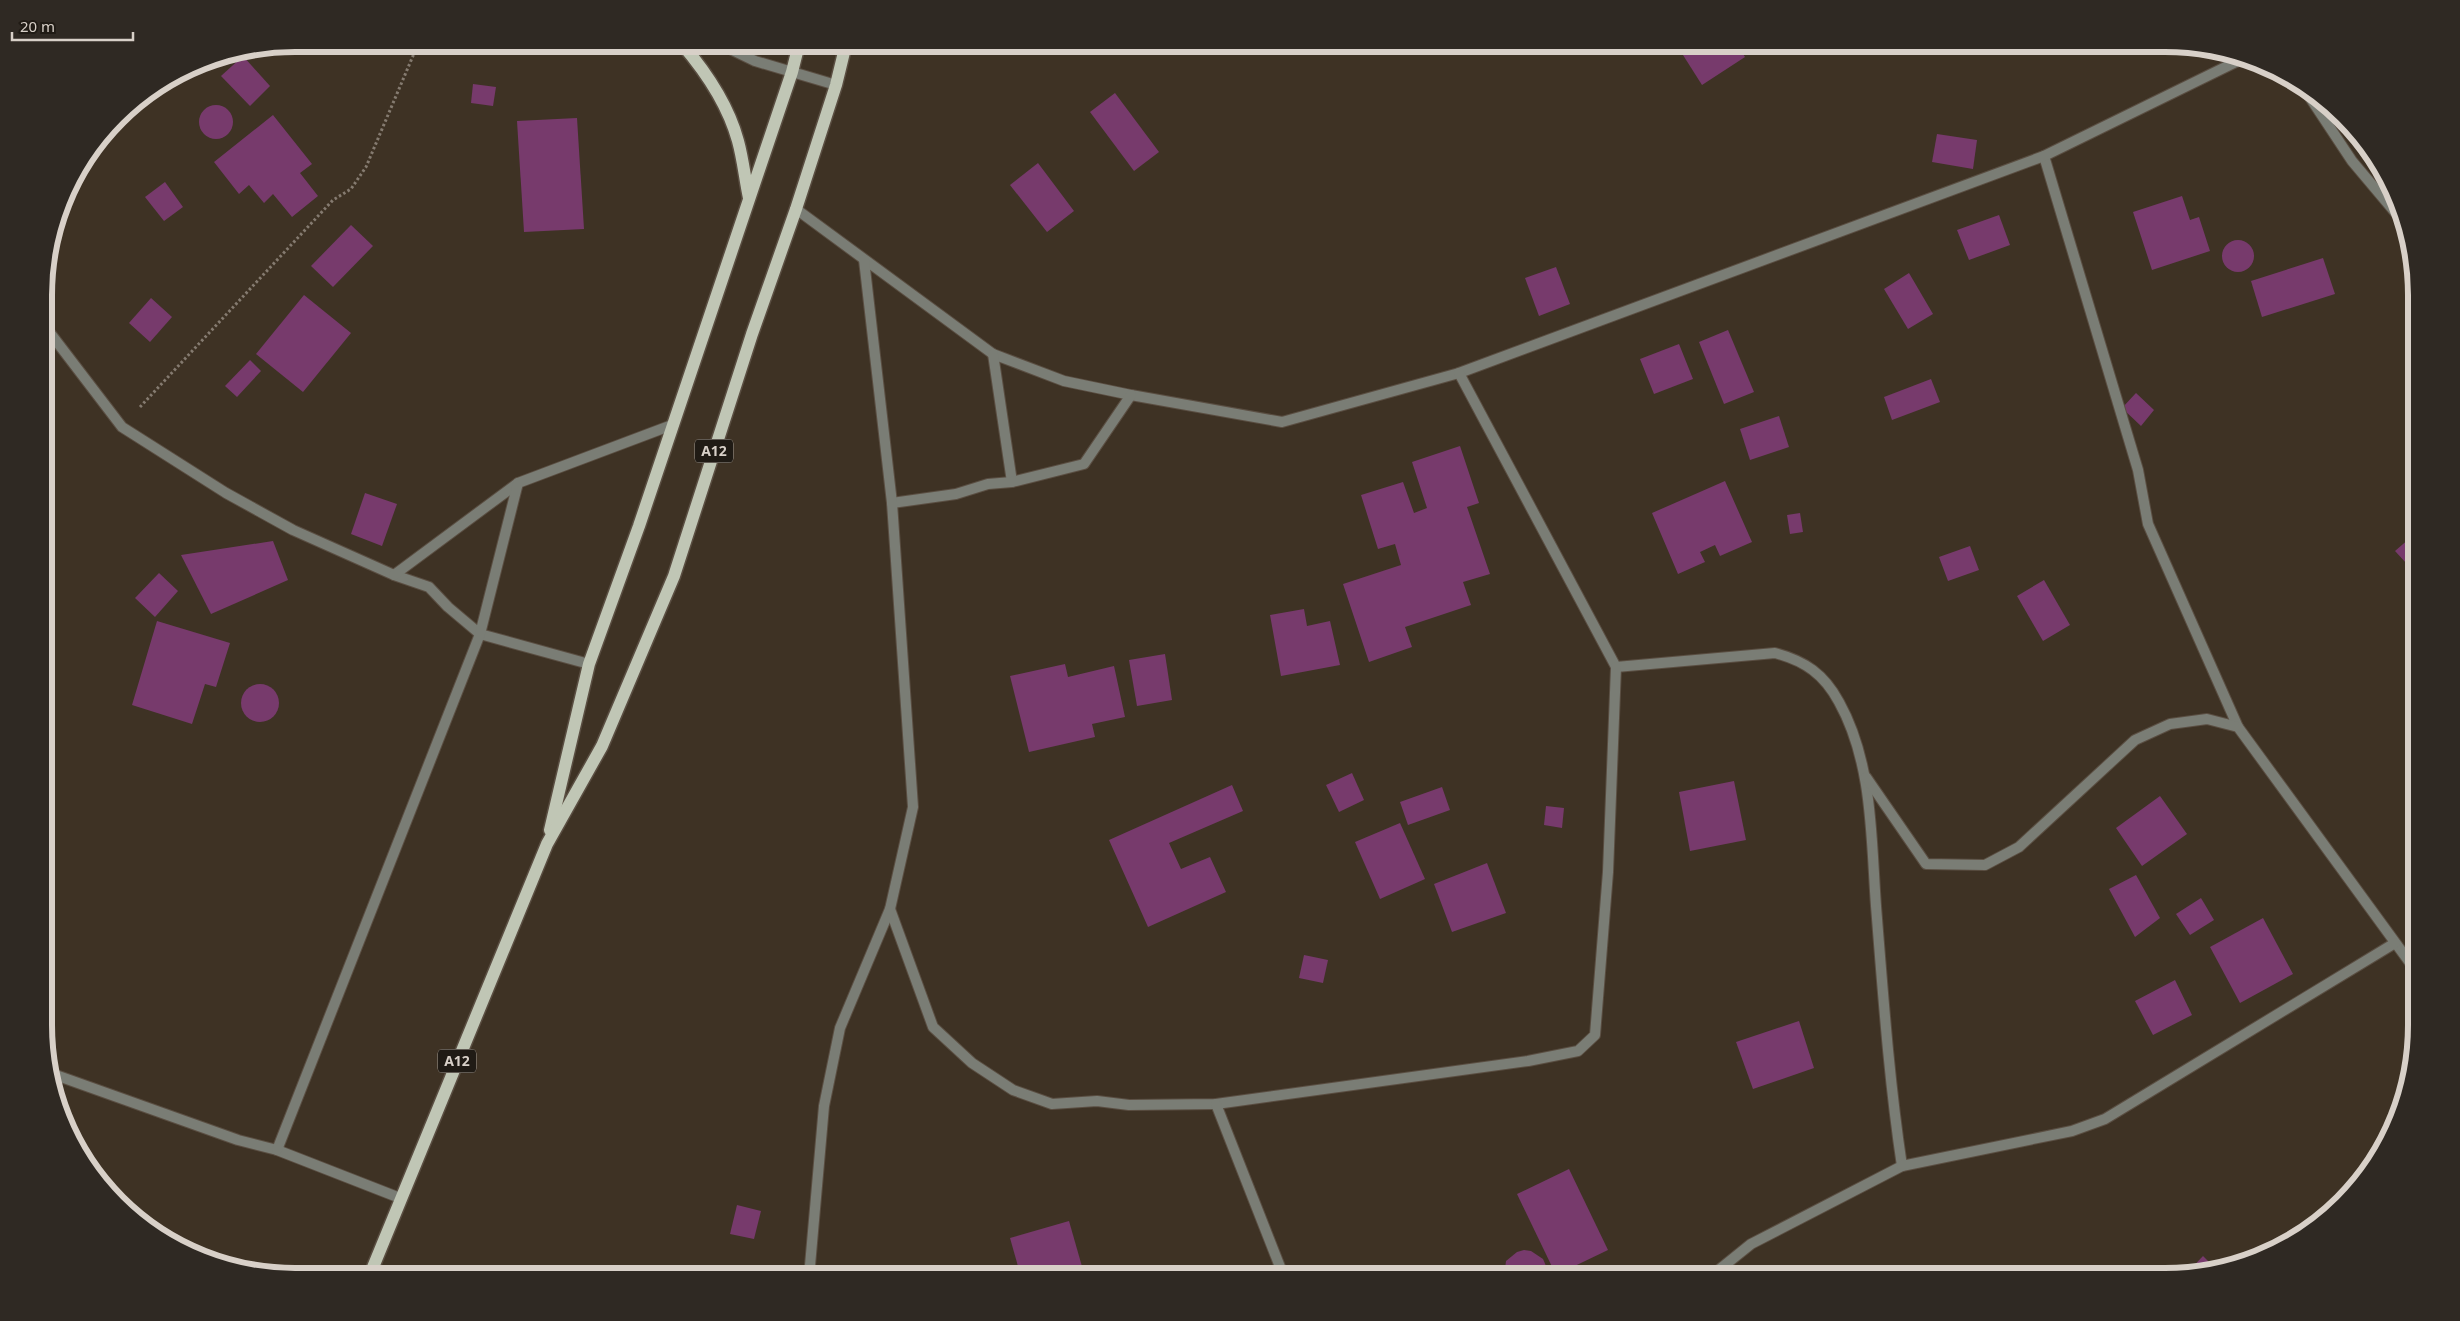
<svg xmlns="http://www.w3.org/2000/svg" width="2460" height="1321" font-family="'Noto Sans',sans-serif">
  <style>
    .building { fill: #773a6c }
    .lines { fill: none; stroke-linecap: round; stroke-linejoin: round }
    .minor-casing { stroke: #5a4e42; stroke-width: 12 }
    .tertiary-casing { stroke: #5a4e42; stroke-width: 12 }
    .primary-casing { stroke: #5a4e42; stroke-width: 15 }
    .path { stroke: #857b70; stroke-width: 3; stroke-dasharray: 2.5 2.5; stroke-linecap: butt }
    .minor { stroke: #7a7d75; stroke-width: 10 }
    .tertiary { stroke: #7a7d75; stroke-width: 10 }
    .primary { stroke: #c0c6b5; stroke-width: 12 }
    .labels { text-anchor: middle; stroke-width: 4; stroke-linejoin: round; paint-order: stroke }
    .shield { fill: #201b15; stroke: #a19a92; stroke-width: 1 }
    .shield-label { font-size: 14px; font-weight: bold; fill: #d8d0c8 }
    .rim { fill: none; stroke: #d8d0c8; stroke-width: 6 }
  </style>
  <rect width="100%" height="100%" fill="#3e3224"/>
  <g class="building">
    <path d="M1676,44h61l8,13 -43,28z"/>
    <path d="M243,56l27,30 -20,20 -29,-30z"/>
    <path d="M473,84l23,3 -3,19 -22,-3z"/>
    <path d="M1115,93l44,59 -25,19 -44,-59z"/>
    <circle cx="216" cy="122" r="17"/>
    <path d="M273,115l39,49 -12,9 18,23 -26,21 -19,-23 -9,9 -15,-18 -10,9 -25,-32z"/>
    <path d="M577,118l7,111 -60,3 -7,-111z"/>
    <path d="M1937,134l40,6 -4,29 -41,-7z"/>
    <path d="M1038,163l36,48 -27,21 -37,-47z"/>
    <path d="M165,182l18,25 -19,14 -19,-24z"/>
    <path d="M2182,196l8,24 9,-3 11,34 -58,19 -19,-58z"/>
    <path d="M1999,215l11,30 -41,15 -12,-30z"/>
    <path d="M351,225l22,21 -40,41 -22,-21z"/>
    <circle cx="2238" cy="256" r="16"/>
    <path d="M2323,258l12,36 -73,23 -11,-36z"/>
    <path d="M1556,267l14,37 -31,12 -14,-38z"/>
    <path d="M1909,273l24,41 -25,15 -24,-40z"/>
    <path d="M304,295l47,38 -48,59 -47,-38z"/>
    <path d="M151,298l21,19 -22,25 -21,-19z"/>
    <path d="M1728,330l26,62 -30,12 -25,-62z"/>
    <path d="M1679,344l14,35 -39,15 -14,-35z"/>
    <path d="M250,360l11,11 -24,26 -12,-11z"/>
    <path d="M1931,379l9,23 -48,18 -8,-23z"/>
    <path d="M2136,393l18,17 -13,16 -19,-18z"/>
    <path d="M1779,416l10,31 -39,13 -10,-31z"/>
    <path d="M1460,446l19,57 -12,4 23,67 -27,8 8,23 -66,22 7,20 -43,15 -26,-78 58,-19 -6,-21 -17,5 -17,-54 42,-13 11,31 13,-5 -15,-46z"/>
    <path d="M1725,481l27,61 -32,14 -5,-11 -15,7 5,10 -27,12 -26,-61z"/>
    <path d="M365,493l32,11 -15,42 -31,-12z"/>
    <path d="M1800,513l3,19 -13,2 -3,-19z"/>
    <path d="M2410,538l5,5v14l-8,7 -12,-13z"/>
    <path d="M273,541l15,39 -77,34 -30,-59z"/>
    <path d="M1970,546l9,24 -31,11 -9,-24z"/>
    <path d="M159,573l19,18 -23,26 -20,-19z"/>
    <path d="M2044,580l26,45 -27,16 -26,-45z"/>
    <path d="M1304,609l3,17 23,-5 10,44 -59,11 -11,-61z"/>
    <path d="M157,621l73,22 -14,44 -11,-3 -13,40 -60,-19z"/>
    <path d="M1165,654l7,46 -35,6 -8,-46z"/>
    <path d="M1065,664l3,13 46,-11 11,51 -33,7 3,13 -66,15 -19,-76z"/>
    <circle cx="260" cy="703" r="19"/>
    <path d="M1352,773l12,27 -25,12 -13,-27z"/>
    <path d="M1734,781l12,59 -56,11 -11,-59z"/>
    <path d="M1232,785l11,26 -74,32 12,26 29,-12 16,35 -78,35 -39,-87z"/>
    <path d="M1442,787l8,23 -42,15 -8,-23z"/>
    <path d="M2160,796l27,38 -45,32 -26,-38z"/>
    <path d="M1546,806l18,2 -2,20 -18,-3z"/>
    <path d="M1400,823l25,56 -45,20 -25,-57z"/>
    <path d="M1487,863l19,50 -54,19 -18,-48z"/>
    <path d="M2136,875l24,43 -25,19 -26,-48z"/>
    <path d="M2201,898l13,22 -24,15 -14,-21z"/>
    <path d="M2263,918l30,56 -53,29 -30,-56z"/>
    <path d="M1304,955l24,5 -5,23 -24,-5z"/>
    <path d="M2175,980l17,35 -39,20 -18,-34z"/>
    <path d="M1799,1021l15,47 -61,21 -17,-47z"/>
    <path d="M1569,1169l39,81 -52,25 -39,-81z"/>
    <path d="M737,1205l24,6 -7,28 -24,-5z"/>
    <path d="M1069,1221l14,49 -26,7h-36l-11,-39z"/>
    <path d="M1524,1250l7,1 12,8 3,7 1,11h-43l2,-16 11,-9z"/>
    <path d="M2203,1256l14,14 -33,6z"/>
  </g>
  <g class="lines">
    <defs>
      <g id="minor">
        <path d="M2305,90l47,71 53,63"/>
        <path d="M2044,156l94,314 10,54 90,203"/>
        <path d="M796,209l197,145 71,27 67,14 151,27 177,-49 585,-217 200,-98"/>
        <path d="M44,325l78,102 104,66 67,37 101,45 35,12 19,20 32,27 109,30"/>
        <path d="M993,354l19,128"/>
        <path d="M1459,373l157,294 159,-14c30,8 49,21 64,49 34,61 32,136 37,204 7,87 13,174 26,260l-151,78 -41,33"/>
        <path d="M892,503l64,-9 32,-10 24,-2 72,-18 47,-69"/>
        <path d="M394,575l124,-92"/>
        <path d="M1866,777l60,87 59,1 34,-18 116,-107 35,-16 37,-5 31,8 178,244"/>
        <path d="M890,909l43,118 39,36 41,27 39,14 45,-3 32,4 87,-1 312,-43 50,-10 17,-16 13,-163 8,-205"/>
        <path d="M50,1073l188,67 39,10 123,48"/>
        <path d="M1216,1104l68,173"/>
        <path d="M277,1150l203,-516 38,-151 154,-58"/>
        <path d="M1902,1166l170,-35 33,-12 290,-176"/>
        <path d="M809,1277l15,-171 16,-78 50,-119 23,-102 -21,-304 -28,-243"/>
      </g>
      <path id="tertiary" d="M720,44l35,17 81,24"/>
      <g id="primary">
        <path d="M682,44c24,28 46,60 56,97 5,18 7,38 11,57"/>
        <path d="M550,830l39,-166 50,-138 153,-454 7,-28"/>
        <path d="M369,1277l178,-433 55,-98 72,-170 78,-242 44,-125 40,-124 10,-41"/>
      </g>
    </defs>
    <use href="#minor" class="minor-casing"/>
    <use href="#tertiary" class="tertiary-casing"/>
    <use href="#primary" class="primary-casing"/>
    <path class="path" d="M140,407l193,-207 18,-11 15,-22 52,-123"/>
    <use href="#minor" class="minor"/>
    <use href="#tertiary" class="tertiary"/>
    <use href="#primary" class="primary"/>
  </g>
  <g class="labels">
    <g class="shield">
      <rect x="695" y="439.5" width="38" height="23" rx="4"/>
      <rect x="438" y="1049.5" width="38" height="23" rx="4"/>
    </g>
    <g class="shield-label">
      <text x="714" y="456">A12</text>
      <text x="457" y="1066">A12</text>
    </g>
  </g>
  <path d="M0 0H2460V1321H0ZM295 52H2165A243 243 0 0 1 2408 295V1025A243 243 0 0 1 2165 1268H295A243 243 0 0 1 52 1025V295A243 243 0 0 1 295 52Z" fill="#2f2923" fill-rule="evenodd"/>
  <path class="rim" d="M295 52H2165A243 243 0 0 1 2408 295V1025A243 243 0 0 1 2165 1268H295A243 243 0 0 1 52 1025V295A243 243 0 0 1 295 52Z"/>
  <path d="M12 32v8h121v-8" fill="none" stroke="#d8d0c8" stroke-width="2.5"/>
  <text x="20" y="32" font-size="15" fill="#d8d0c8" stroke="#201b15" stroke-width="4" paint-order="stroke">20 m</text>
</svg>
